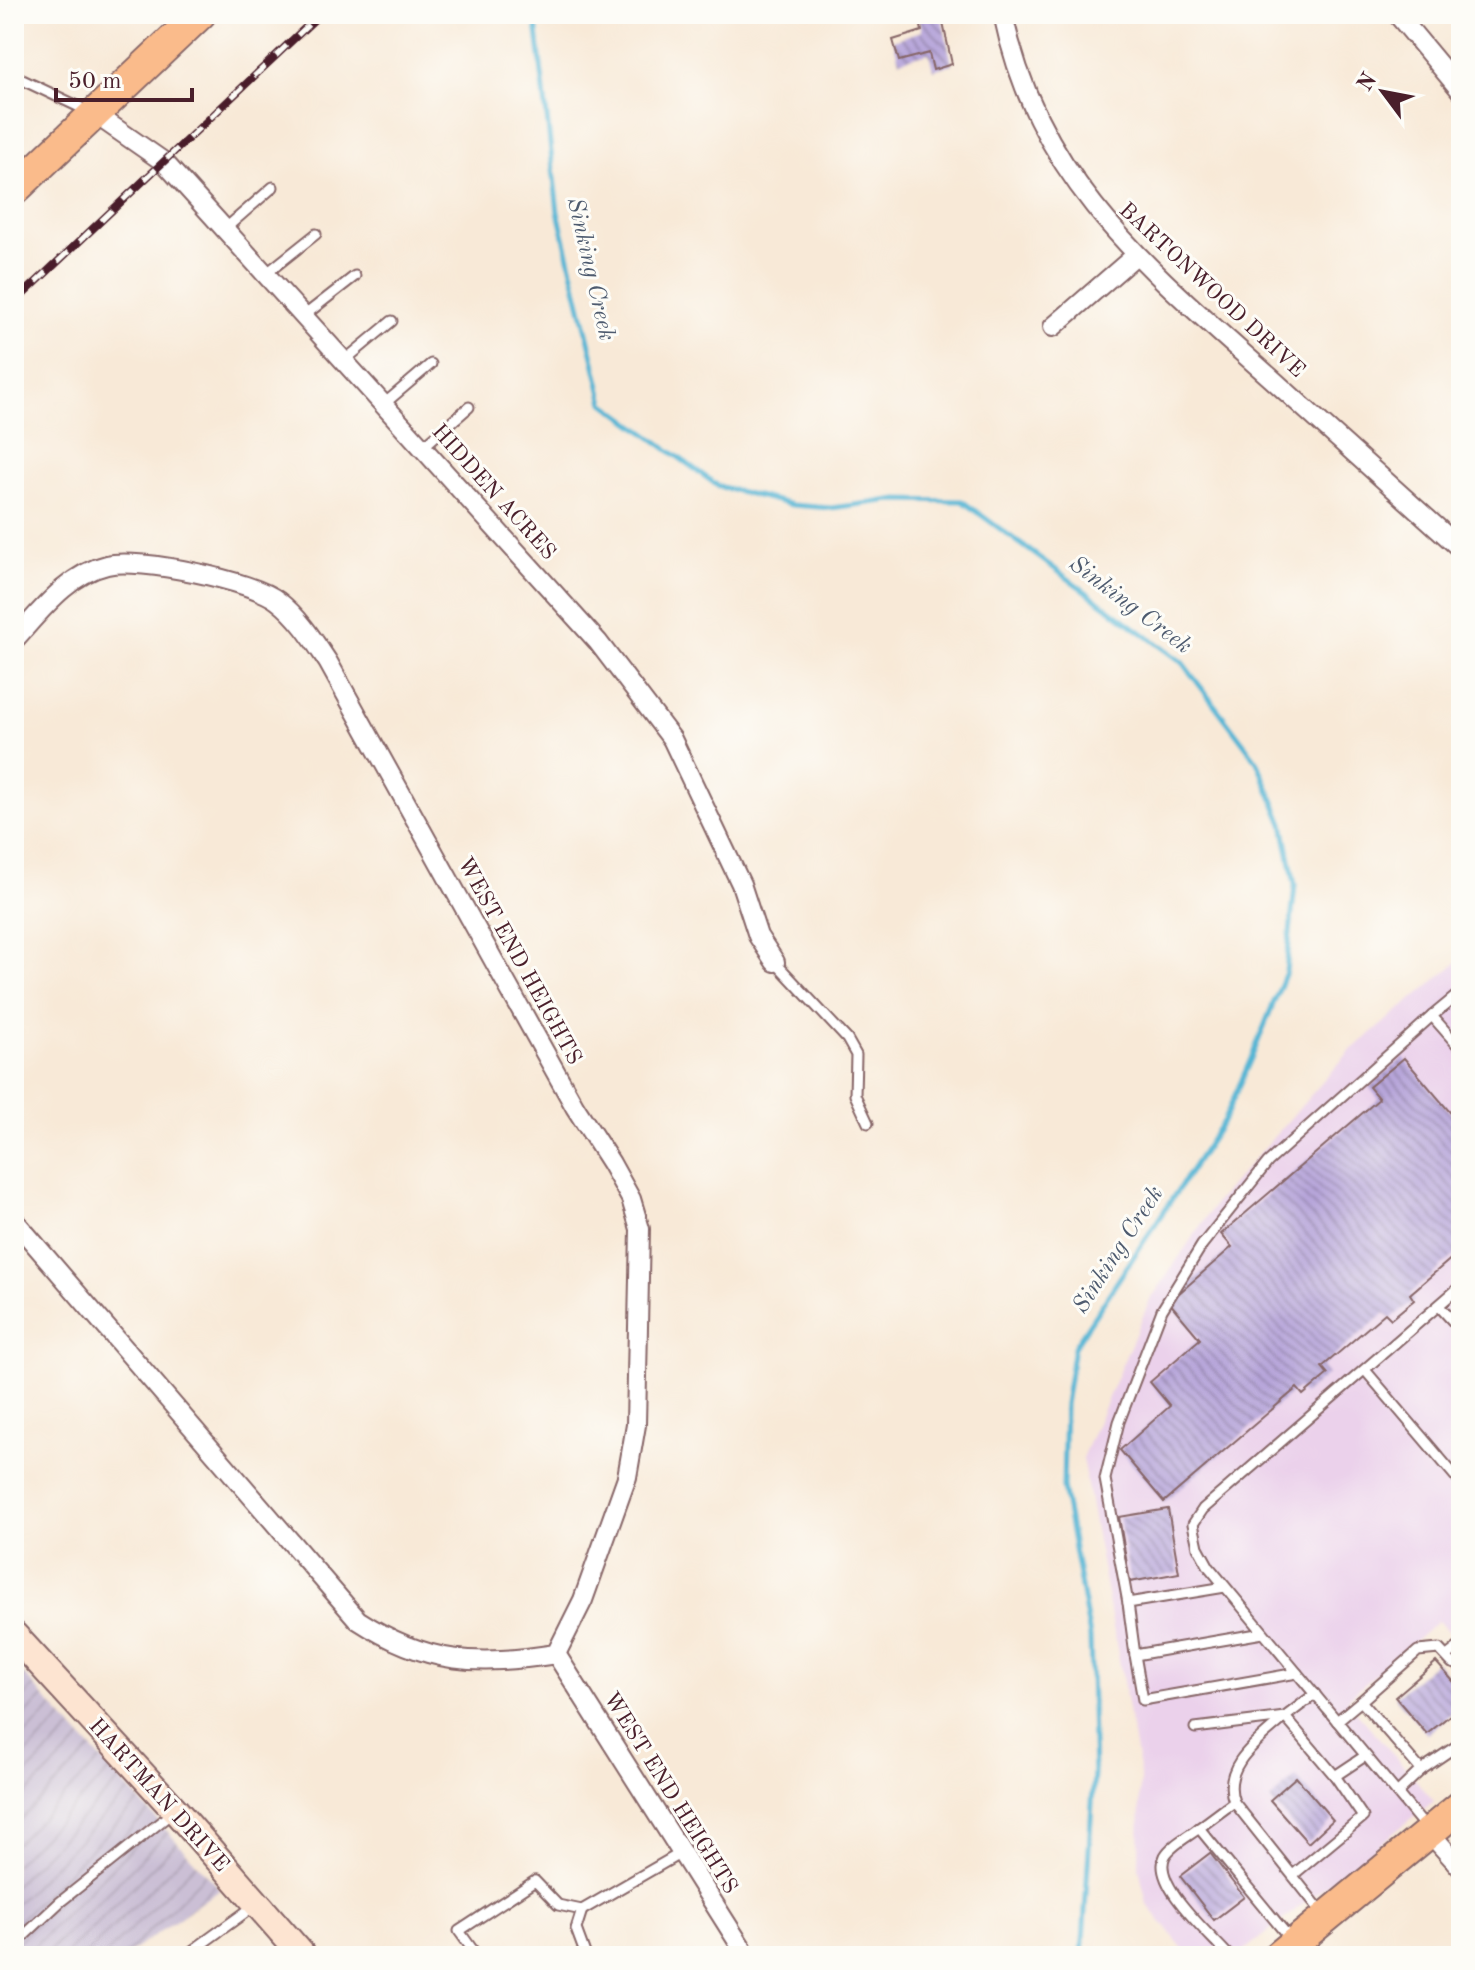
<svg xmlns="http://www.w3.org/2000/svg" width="1475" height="1970" font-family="'Old Standard TT',serif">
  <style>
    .built { fill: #ebd1eb }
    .industrial { fill: url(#industrial-furrows) }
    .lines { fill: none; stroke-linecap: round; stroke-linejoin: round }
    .stream { stroke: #55b5d4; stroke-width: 5 }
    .building { fill: url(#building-back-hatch) }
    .service-casing { stroke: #876667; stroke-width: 13 }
    .minor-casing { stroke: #876667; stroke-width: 22 }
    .secondary-casing { stroke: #876667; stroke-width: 30 }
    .primary-casing { stroke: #876667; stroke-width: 34 }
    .service { stroke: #fff; stroke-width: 9 }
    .minor { stroke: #fff; stroke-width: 18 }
    .secondary { stroke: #fde4d1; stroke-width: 26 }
    .primary { stroke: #fabb8b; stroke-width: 30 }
    .rail-casing { stroke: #4a1f2b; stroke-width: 8 }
    .rail { stroke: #fdfcf7; stroke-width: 5; stroke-dasharray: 15; stroke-linecap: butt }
    .labels { text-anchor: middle; stroke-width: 6; stroke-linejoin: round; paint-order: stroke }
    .street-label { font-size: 22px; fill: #4a1f2b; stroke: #fdfcf7 }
    .water-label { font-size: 24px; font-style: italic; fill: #4e5b6f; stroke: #fdfcf7 }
  </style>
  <defs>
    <pattern id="industrial-furrows" width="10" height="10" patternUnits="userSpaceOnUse" patternTransform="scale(2)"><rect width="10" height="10" fill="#cbbfd5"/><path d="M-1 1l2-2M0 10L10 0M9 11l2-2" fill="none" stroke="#b0a4b7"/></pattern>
    <pattern id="building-back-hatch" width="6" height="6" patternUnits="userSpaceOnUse" patternTransform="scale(2)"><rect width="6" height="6" fill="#b7a6da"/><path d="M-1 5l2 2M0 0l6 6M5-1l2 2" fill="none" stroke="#9787b1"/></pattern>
  </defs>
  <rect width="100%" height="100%" fill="#fdfcf7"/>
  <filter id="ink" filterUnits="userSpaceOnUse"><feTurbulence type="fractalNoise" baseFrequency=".0125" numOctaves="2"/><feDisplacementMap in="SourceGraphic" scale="16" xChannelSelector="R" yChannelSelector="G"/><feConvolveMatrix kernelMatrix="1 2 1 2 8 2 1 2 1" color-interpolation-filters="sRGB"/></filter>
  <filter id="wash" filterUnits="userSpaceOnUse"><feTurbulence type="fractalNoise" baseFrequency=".006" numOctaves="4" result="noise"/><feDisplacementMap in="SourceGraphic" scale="32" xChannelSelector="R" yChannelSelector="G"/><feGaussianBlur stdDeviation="1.8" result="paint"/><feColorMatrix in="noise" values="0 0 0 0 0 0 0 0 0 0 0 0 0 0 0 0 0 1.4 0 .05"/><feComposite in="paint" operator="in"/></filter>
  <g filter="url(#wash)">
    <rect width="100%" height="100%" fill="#f8e9d7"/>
    <path class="built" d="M1461,959v686l-23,-24 -92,79 88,101 -197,155h-48l-42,-52 -8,-36 1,-94 -58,-316 67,-156 68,-101 133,-150z"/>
    <path class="industrial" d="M14,1664l206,225 -95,67h-111z"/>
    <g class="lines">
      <path class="stream" d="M535,14l23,198 46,191 114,83 74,19 39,3 61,-8 70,1 220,161 75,99 26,63 12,61 -9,87 -33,82 -29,66 -150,227 -9,57 -2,83 27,150 4,136 -12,183"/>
    </g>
    <g id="blocks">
      <g class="building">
        <path d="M941,14l11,50 -19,6 -4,-17 -30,8 -6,-21 29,-9 -3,-14z"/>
        <path d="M1404,1058l57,67v125l-51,44 4,6 -23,19 -6,-6 -63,54 6,7 -25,21 -6,-7 -133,114 -44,-52 50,-44 -20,-24 50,-43 -31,-37 63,-55 -11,-13 158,-135 -10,-12z"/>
        <path d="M1168,1509l11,64 -49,9 -11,-65z"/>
        <path d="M1436,1662l25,28v16l-34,28 -32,-37z"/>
        <path d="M1296,1777l37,43 -25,23 -38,-43z"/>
        <path d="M1210,1853l34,44 -30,23 -34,-44z"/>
      </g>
    </g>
  </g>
  <g filter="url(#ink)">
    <use href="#blocks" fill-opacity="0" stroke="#876667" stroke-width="2"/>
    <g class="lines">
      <defs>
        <g id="service">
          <path d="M14,76l74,35"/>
          <path d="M226,228l47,-41"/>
          <path d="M267,273l49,-39"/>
          <path d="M305,315l50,-39"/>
          <path d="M345,360l47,-39"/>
          <path d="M384,404l47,-40"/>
          <path d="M423,447l46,-40"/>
          <path d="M775,962l72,77 9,16 -1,40 13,28"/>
          <path d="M1461,992l-29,24 29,33"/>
          <path d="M1439,1306l22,24"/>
          <path d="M1365,1370l96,113"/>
          <path d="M1225,1587l-97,16 7,52 128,-22"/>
          <path d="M1128,1603l-23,-124 14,-57 43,-112 40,-65 66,-83 164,-146"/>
          <path d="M1135,1655l8,45 154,-27"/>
          <path d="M1447,1656l14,-11"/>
          <path d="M1337,1721l24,-20"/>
          <path d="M1195,1728l90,-11 30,-23"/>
          <path d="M1421,1770l-60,-69 57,-50 21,-2 13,14 9,2"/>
          <path d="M1335,1776l30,-20"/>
          <path d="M1397,1793l24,-23 40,-27"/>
          <path d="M1199,1828l35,-26"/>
          <path d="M1426,1828l-217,-261 -11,-20 -5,-23 10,-15 258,-223"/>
          <path d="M1293,1875l70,-58 -28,-41 -50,-59c-24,22 -65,48 -51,85l90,113"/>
          <path d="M582,1910l-6,19 10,27"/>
          <path d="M14,1945l46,-43 113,-90"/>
          <path d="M185,1956l69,-50"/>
          <path d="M477,1956l-18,-25 76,-50 23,24 24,5 99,-57"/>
          <path d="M1229,1956c-18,-21 -78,-72 -64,-100 6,-11 24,-20 34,-28l93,113"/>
        </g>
        <g id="minor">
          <path d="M1003,14c35,168 147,256 268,364 64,57 127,114 190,171"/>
          <path d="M1397,14l64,77"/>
          <path d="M95,114l69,48 434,480 74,97 69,145 17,52 17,26"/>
          <path d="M1053,327l83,-72"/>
          <path d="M14,640c26,-28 54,-66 93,-75 31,-8 147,16 171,36 21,16 36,40 50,61l247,445 36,56 20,36 9,30 -4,196 -9,52 -44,123 -27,54c-79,12 -129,11 -198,-34l-344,-400"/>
          <path d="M556,1654l191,302"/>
          <path d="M1429,1832l32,36"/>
        </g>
        <path id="secondary" d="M14,1635l161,175 128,146"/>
        <g id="primary">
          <path d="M14,190l186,-176"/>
          <path d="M1279,1956l182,-150"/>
        </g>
      </defs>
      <use href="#service" class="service-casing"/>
      <use href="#minor" class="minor-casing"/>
      <use href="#secondary" class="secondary-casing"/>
      <use href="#primary" class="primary-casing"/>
      <use href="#service" class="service"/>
      <use href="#minor" class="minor"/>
      <use href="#secondary" class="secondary"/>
      <use href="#primary" class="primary"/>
      <defs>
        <path id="rail" d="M14,303l306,-289"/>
      </defs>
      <use href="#rail" class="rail-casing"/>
      <use href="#rail" class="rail"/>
    </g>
  </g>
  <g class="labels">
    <g class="street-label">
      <text transform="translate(1213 289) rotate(43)" y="8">BARTONWOOD DRIVE</text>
      <text transform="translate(495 491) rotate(48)" y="8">HIDDEN ACRES</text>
      <text transform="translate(521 960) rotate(61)" y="8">WEST END HEIGHTS</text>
      <text transform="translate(672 1792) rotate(58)" y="8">WEST END HEIGHTS</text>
      <text transform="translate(160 1794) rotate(48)" y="8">HARTMAN DRIVE</text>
    </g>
    <g class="water-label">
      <text transform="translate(592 269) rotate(77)" y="8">Sinking Creek</text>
      <text transform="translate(1131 604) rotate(37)" y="8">Sinking Creek</text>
      <text transform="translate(1117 1249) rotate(-57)" y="8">Sinking Creek</text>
    </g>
  </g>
  <rect width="1475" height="1970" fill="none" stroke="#fdfcf7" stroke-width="48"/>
  <g transform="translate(1383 92) rotate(302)" stroke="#fdfcf7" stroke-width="6" paint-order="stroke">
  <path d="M0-6L14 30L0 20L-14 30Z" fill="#4a1f2b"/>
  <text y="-12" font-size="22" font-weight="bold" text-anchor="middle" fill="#4a1f2b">N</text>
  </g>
  <path d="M56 88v12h136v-12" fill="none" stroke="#4a1f2b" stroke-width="4"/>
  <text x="68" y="88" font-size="24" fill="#4a1f2b" stroke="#fdfcf7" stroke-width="6" paint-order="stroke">50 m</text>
</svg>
